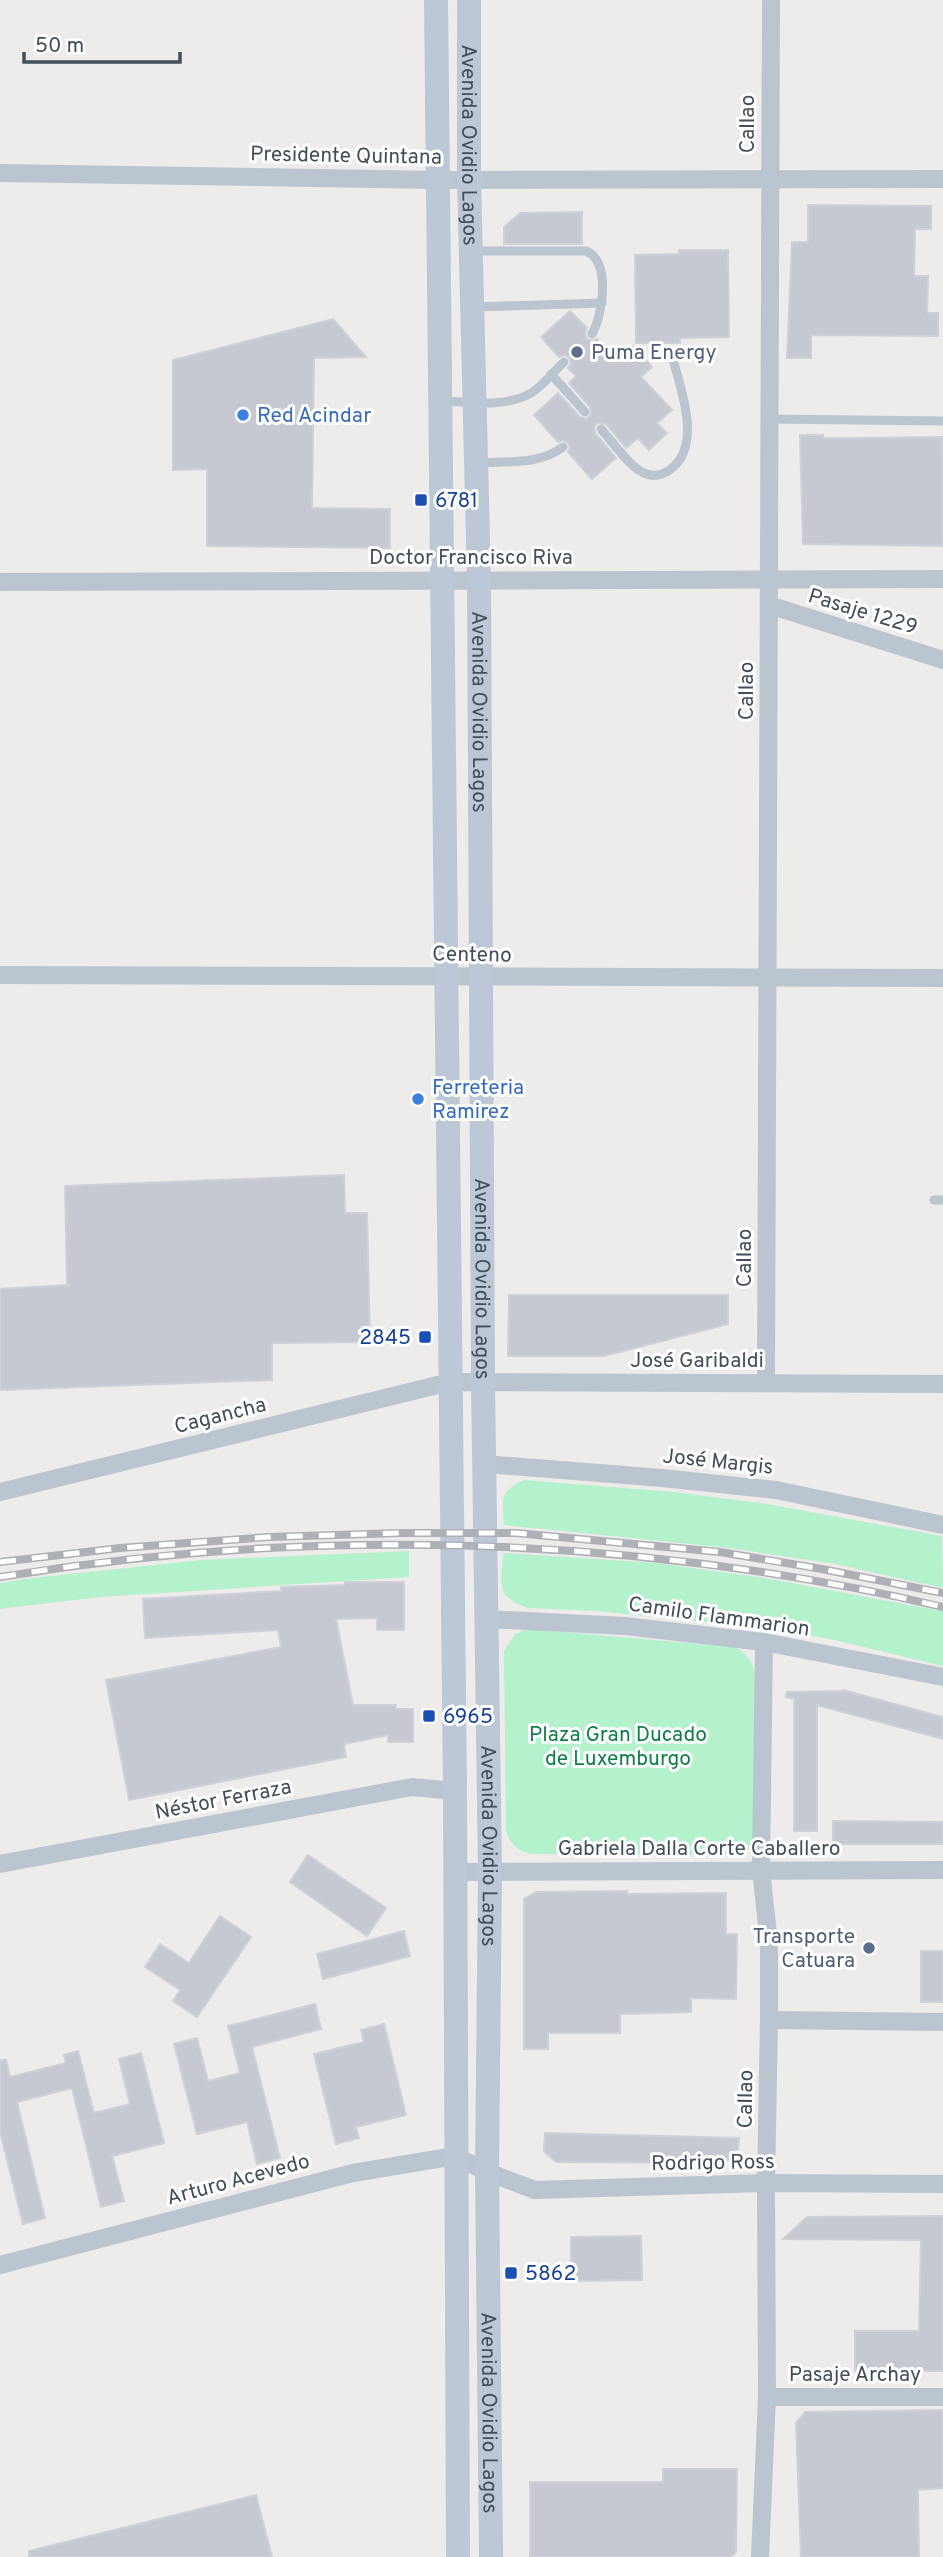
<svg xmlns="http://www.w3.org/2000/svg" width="943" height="2557" font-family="Overpass,sans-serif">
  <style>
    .green { fill: #b4f1cd }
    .building { fill: #c6c9d2; stroke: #ced1d7; stroke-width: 2 }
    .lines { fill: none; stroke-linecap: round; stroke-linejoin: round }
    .lane { stroke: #bac5cf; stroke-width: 9 }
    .street { stroke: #bac5cf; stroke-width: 18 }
    .secondary { stroke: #bcc8d6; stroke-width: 24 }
    .rail-casing { stroke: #adb0b6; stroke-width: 8 }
    .rail { stroke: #fff; stroke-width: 5; stroke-dasharray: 16; stroke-linecap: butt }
    .service-dot { fill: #5c6f8a; stroke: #fff; stroke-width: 2.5 }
    .shop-dot { fill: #3f7fe0; stroke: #fff; stroke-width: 2.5 }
    .transit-dot { fill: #1a4fb4; stroke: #fff; stroke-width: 2.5 }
    .labels { text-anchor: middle; stroke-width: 6; stroke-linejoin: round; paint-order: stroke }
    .street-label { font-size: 21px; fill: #424e59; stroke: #fff }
    .service-label { font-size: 21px; fill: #4e5e75; stroke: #fff; text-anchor: start }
    .shop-label { font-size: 21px; fill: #366cbe; stroke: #fff; text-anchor: start }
    .transit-label { font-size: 21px; fill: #164399; stroke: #fff; text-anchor: start }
    .park-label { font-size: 21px; fill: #107e49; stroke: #fff }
  </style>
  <rect width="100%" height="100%" fill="#eeebeb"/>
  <g class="green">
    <path d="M524,1480l150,12 93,12 175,32 1,52 -108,-24 -105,-16 -226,-23c-2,-24 -5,-34 20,-45z"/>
    <path d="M409,1551v26l-309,20 -100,12v-26l24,-4 177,-19z"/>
    <path d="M503,1553l154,10 114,16 170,32h2v55l-117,-28 -109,-15 -122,-12 -67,-3 -13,-5 -11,-9 -3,-13z"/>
    <path d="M528,1629l206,18c13,6 17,12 21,25l-1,171 -8,9 -13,3 -199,-1c-15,-2 -22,-8 -28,-22l-2,-181 11,-17z"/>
  </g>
  <g class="building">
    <path d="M808,205l123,1v23h-16l-1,47h14l-1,37h11v23l-127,-1v23h-24l5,-116h16z"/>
    <path d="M582,212v32h-78v-17l16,-14z"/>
    <path d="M679,250h49l1,87 -49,1v5h-44l-1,-88 44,-1z"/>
    <path d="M570,311l17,17 -2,6 2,5 5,2 5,-2 20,22 16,-15 19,21 -11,10 31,33 -15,13 10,10 -18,17 -11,-12 -12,10 -20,-24 -9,-1 -3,4 1,6 21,25 -24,21 -24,-27 2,-5 -2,-4 -5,-3 -5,2 -24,-27 24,-22 22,24 6,2 5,-4 -1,-8 -21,-24 7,-7 -8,-8 3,-5 -2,-5 -4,-3 -6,2 -18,-20z"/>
    <path d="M333,319l33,38 -52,1 -2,150 78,1v39l-183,-2v-77l-34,1v-110z"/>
    <path d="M800,435h23v3h33l86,-1 1,109 -140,-2z"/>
    <path d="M344,1175l1,38h22l3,129 -98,1v37l-272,10v-101l67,-4 -2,-99z"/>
    <path d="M509,1295h219v29l-124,32h-96z"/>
    <path d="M345,1582h59v48h-27v-12l-41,1 17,86h43v4h17v33h-25v-7l-44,9 2,13 -217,43 -23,-120 175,-33 -3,-17 -133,8 -2,-39 138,-8v-4l64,-2z"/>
    <path d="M843,1690l100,27v22l-126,-34v126h-23v-132l-8,-2 1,-5 55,-1z"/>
    <path d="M833,1821l110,1v22h-110z"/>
    <path d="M308,1855l78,53 -19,28 -77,-54z"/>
    <path d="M627,1891v3l99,-1v41h11l-1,65 -45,-1v14l-71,2v19h-72v16h-24v-150l12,-7z"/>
    <path d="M220,1916l31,21 -54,80 -24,-16 7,-11 -35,-23 15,-23 29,19z"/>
    <path d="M404,1931l6,25 -87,23 -6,-25z"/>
    <rect x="921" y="1951" width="22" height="51"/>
    <path d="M315,2004l6,25 -69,18 28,111 -23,6 -10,-42 -50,12 -23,-90 23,-6 11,43 32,-8 -12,-47z"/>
    <path d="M384,2024l22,91 -50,12 3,11 -23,6 -22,-90 50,-12 -3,-12z"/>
    <path d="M78,2051l16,62 36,-9 -11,-45 22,-6 23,90 -52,13 12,45 -23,6 -29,-119 -55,14 28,116 -22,6 -23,-92v-72h6l4,17 56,-14 -2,-8z"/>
    <path d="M545,2133l194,5 -1,11 -13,14 -169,-1 -12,-11z"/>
    <path d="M943,2216v155h-88v-40h64l2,-91 -138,-1 24,-22z"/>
    <path d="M641,2236l1,44 -71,1v-44z"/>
    <path d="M943,2410v78l-25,2 1,67h-118l-5,-134 9,-11z"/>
    <path d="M663,2469h74l-1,83 -6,5h-200v-75h133z"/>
    <path d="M256,2495l16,62h-243v-6z"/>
  </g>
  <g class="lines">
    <g class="lane">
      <path d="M473,251h113c25,10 17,64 6,83"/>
      <path d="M474,307l128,-4"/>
      <path d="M551,374l34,38"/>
      <path d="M442,401c27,1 64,7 89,-8 12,-7 22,-21 33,-31"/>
      <path d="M769,419l174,2"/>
      <path d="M601,429c11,12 28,37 41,43 9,5 18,4 26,-1 35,-22 14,-79 5,-111"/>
      <path d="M478,463c28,-2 62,2 85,-16"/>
      <path d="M934,1200h9"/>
    </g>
    <g class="street">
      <path d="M0,173l438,7 505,-1"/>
      <path d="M0,582l943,-3"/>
      <path d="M769,605l174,55"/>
      <path d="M0,975l943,3"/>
      <path d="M766,1383l5,-1383"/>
      <path d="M485,1464l177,14 114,12 167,35"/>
      <path d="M0,1492l450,-110 493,2"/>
      <path d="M487,1619l138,7 139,16 179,35"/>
      <path d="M0,1864l412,-77 43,4"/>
      <path d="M455,1872l488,-2"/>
      <path d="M769,2020l174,2"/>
      <path d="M0,2265l353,-92 102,-17 32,16 48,18 231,-7 177,1"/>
      <path d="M767,2397h176"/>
      <path d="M760,2557l7,-160 -1,-214 3,-163v-77l-8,-73 3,-228"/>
    </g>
    <g class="secondary">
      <path d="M436,0l19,1791 3,766"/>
      <path id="s1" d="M469,0v179l10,401 4,802 7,490 -3,300 4,385"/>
    </g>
    <defs>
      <g id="rail">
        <path d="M0,1562l120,-14 149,-11 132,-4h115l204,19 102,17 121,24"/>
        <path d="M0,1577c310,-51 637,-42 943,30"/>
      </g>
    </defs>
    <use href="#rail" class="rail-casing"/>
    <use href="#rail" class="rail"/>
  </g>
  <g class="service-dot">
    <circle cx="577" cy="352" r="7"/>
    <circle cx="869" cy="1948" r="7"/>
  </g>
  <g class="shop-dot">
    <circle cx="243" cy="415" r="7"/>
    <circle cx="418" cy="1099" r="7"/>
  </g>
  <g class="transit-dot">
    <rect x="414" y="493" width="14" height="14" rx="3.5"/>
    <rect x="418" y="1330" width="14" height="14" rx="3.5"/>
    <rect x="422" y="1709" width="14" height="14" rx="3.5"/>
    <rect x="504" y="2266" width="14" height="14" rx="3.5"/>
  </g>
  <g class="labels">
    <g class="street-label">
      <text transform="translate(747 124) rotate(-90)" y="7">Callao</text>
      <text dy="7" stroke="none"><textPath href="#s1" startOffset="145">Avenida Ovidio Lagos</textPath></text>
      <text transform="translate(346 155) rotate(1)" y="7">Presidente Quintana</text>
      <text x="471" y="564">Doctor Francisco Riva</text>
      <text transform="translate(863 611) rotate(17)" y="7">Pasaje 1229</text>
      <text transform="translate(746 691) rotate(-90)" y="7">Callao</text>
      <text dy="7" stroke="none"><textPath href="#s1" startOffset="712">Avenida Ovidio Lagos</textPath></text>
      <text transform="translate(472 954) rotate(1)" y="7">Centeno</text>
      <text transform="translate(744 1258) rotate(-90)" y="7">Callao</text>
      <text dy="7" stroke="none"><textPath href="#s1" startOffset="1279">Avenida Ovidio Lagos</textPath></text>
      <text x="697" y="1367">José Garibaldi</text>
      <text transform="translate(220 1415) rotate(-14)" y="7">Cagancha</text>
      <text transform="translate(718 1461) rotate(6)" y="7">José Margis</text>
      <text transform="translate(719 1616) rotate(8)" y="7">Camilo Flammarion</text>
      <text transform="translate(223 1799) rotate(-11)" y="7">Néstor Ferraza</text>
      <text dy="7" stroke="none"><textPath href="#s1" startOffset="1846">Avenida Ovidio Lagos</textPath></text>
      <text x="699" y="1855">Gabriela Dalla Corte Caballero</text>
      <text transform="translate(745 2099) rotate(-89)" y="7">Callao</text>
      <text transform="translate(713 2162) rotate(-1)" y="7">Rodrigo Ross</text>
      <text transform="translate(238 2179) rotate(-15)" y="7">Arturo Acevedo</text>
      <text x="855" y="2381">Pasaje Archay</text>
      <text dy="7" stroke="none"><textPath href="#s1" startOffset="2413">Avenida Ovidio Lagos</textPath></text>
    </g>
    <g class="service-label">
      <text x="591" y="359">Puma Energy</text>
      <text x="855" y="1943" text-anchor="end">Transporte<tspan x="855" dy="24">Catuara</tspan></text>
    </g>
    <g class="shop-label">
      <text x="257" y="422">Red Acindar</text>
      <text x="432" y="1094">Ferreteria<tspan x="432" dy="24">Ramirez</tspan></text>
    </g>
    <g class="transit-label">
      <text x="435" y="507">6781</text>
      <text x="411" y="1344" text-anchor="end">2845</text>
      <text x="443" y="1723">6965</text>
      <text x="525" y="2280">5862</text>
    </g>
    <g class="park-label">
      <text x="618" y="1741">Plaza Gran Ducado<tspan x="618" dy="24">de Luxemburgo</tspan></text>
    </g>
  </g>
  <path d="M24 52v10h156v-10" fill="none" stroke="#424e59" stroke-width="3.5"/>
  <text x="35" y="52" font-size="21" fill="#424e59" stroke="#ffffff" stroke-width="5" paint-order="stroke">50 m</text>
</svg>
